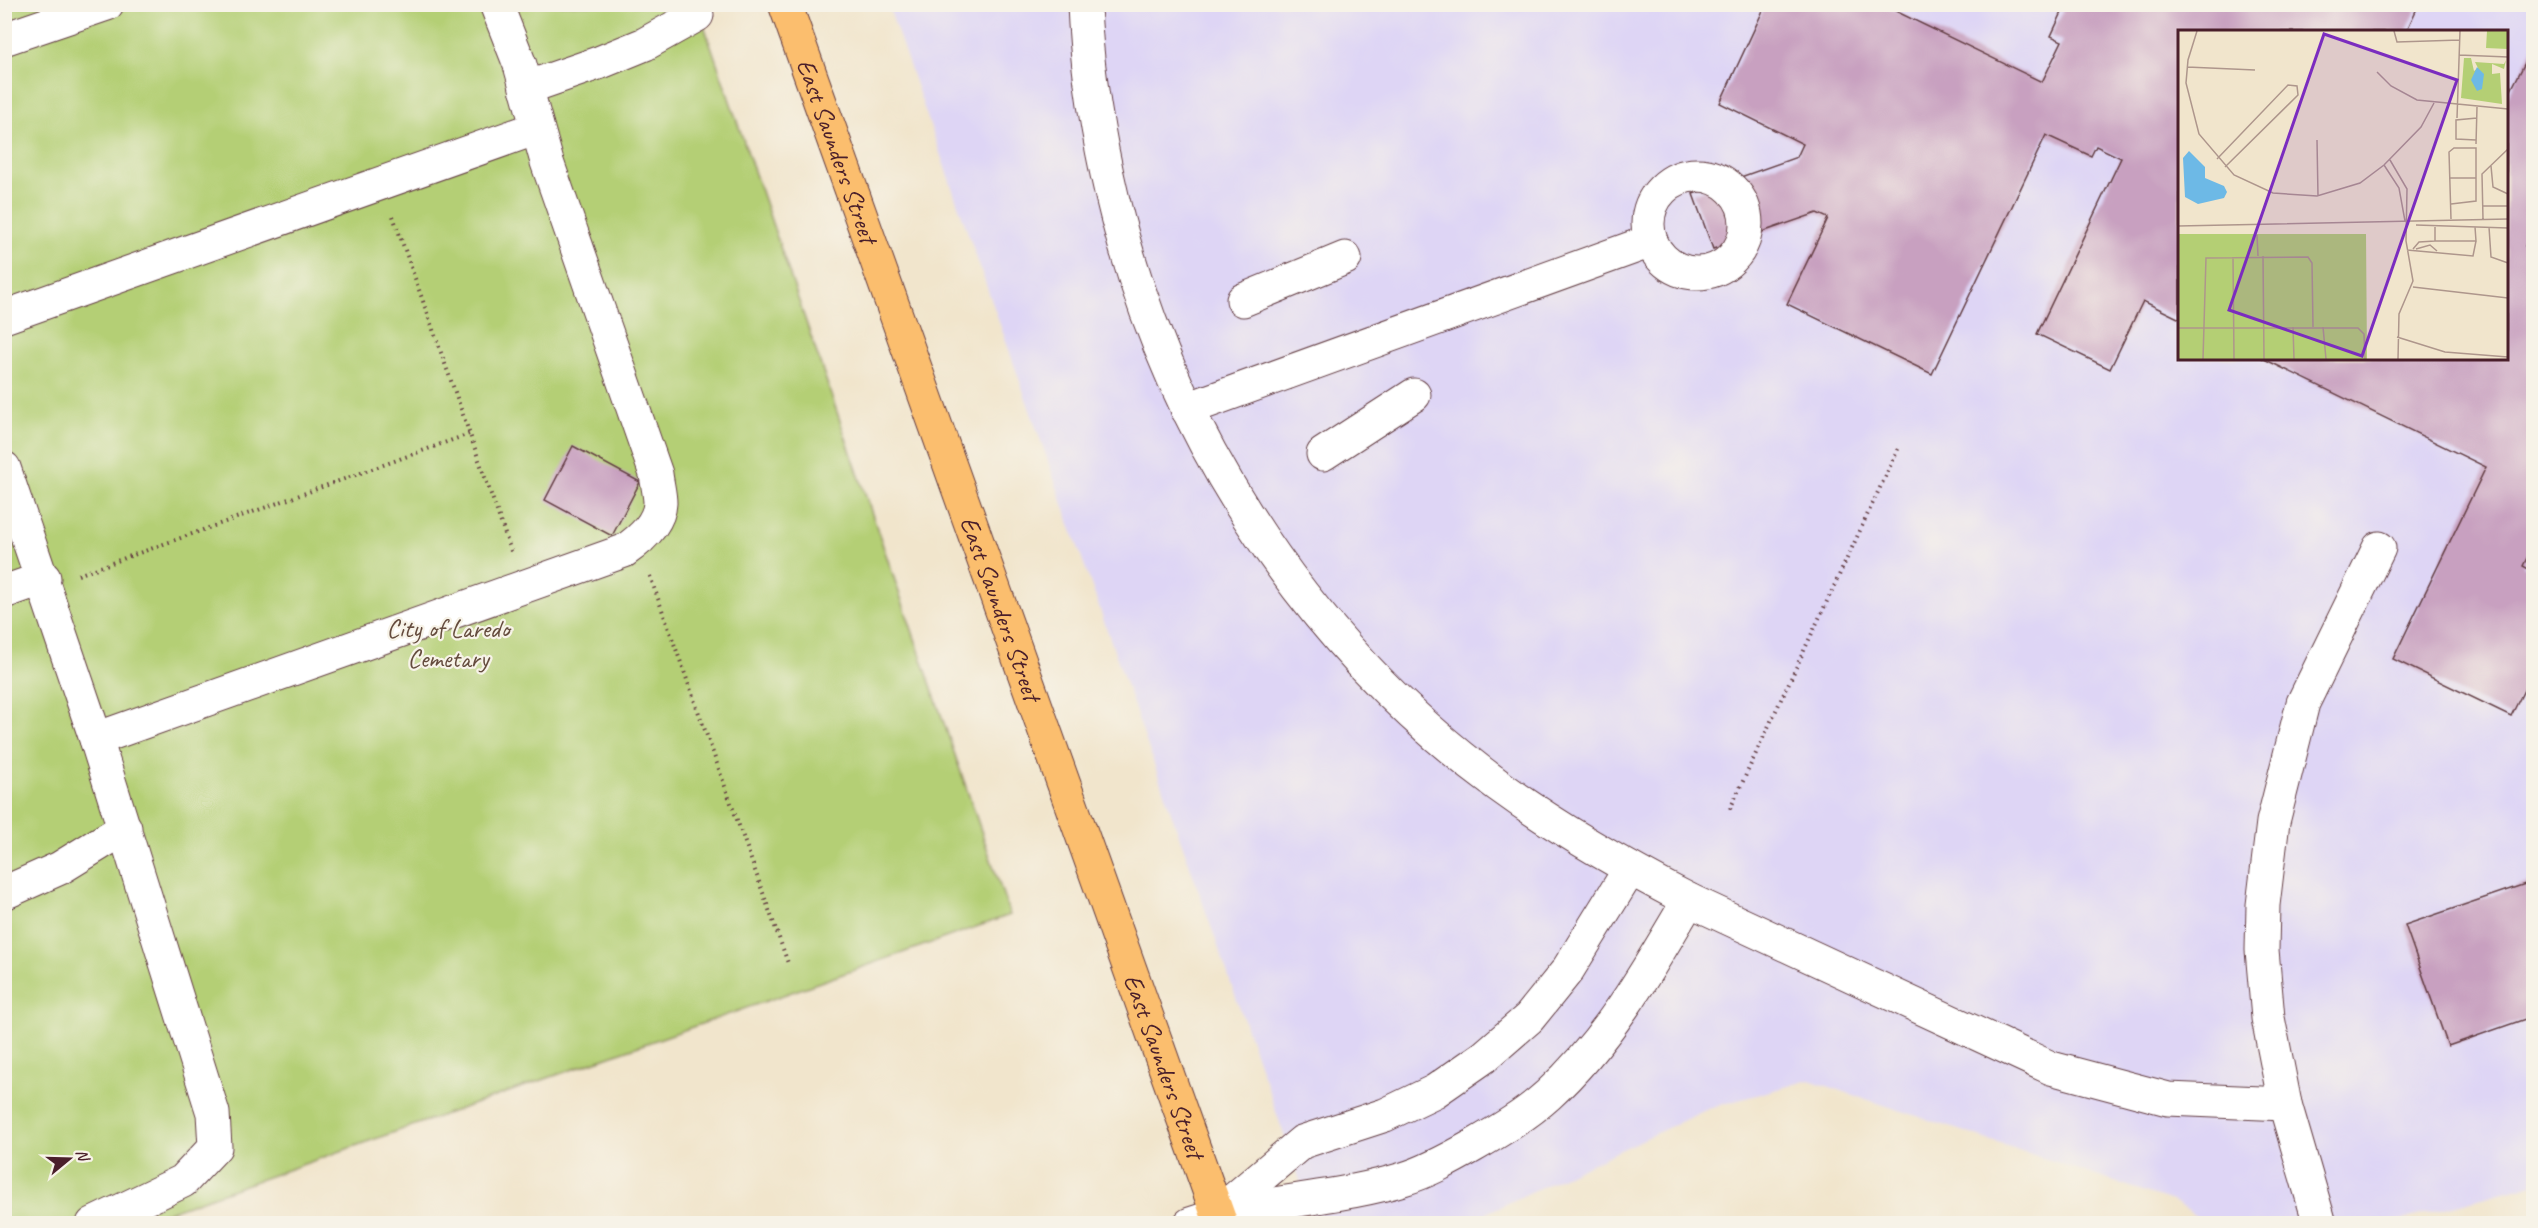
<svg xmlns="http://www.w3.org/2000/svg" width="2538" height="1228" font-family="Caveat,sans-serif">
  <style>
    .built { fill: #ded5f5; fill-rule: evenodd }
    .green { fill: #b4cf74; stroke: #7f7750; stroke-width: 1.5 }
    .building { fill: #c8a0c0 }
    .lines { fill: none; stroke-linecap: round; stroke-linejoin: round }
    .minor-casing { stroke: #633d43; stroke-width: 35 }
    .major-casing { stroke: #633d43; stroke-width: 35 }
    .path { stroke: #633d43; stroke-width: 4; stroke-dasharray: 1.5 4.5; stroke-linecap: butt }
    .minor { stroke: #fff; stroke-width: 33 }
    .major { stroke: #fbbe6e; stroke-width: 33 }
    .labels { text-anchor: middle; stroke-width: 4.5; stroke-linejoin: round; paint-order: stroke }
    .street-label { font-size: 26px; fill: #4a1f2b; stroke: #f7f3e8 }
    .park-label { font-size: 26px; fill: #644b3d; stroke: #f7f3e8 }
    .inset-road { fill: none; stroke: #ae968c; stroke-width: 1.5 }
    .view { fill: #7b2cbf; fill-opacity: 0.15; stroke: #7b2cbf; stroke-width: 3 }
    .inset-edge { fill: none; stroke: #4a1f2b; stroke-width: 3 }
  </style>
  <rect width="100%" height="100%" fill="#f7f3e8"/>
  <filter id="ink" filterUnits="userSpaceOnUse"><feTurbulence type="fractalNoise" baseFrequency=".0167" numOctaves="2"/><feDisplacementMap in="SourceGraphic" scale="12" xChannelSelector="R" yChannelSelector="G"/><feConvolveMatrix kernelMatrix="1 2 1 2 8 2 1 2 1" color-interpolation-filters="sRGB"/></filter>
  <filter id="wash" filterUnits="userSpaceOnUse"><feTurbulence type="fractalNoise" baseFrequency=".008" numOctaves="4" result="noise"/><feDisplacementMap in="SourceGraphic" scale="24" xChannelSelector="R" yChannelSelector="G"/><feGaussianBlur stdDeviation="1.35" result="paint"/><feColorMatrix in="noise" values="0 0 0 0 0 0 0 0 0 0 0 0 0 0 0 0 0 1.4 0 .05"/><feComposite in="paint" operator="in"/></filter>
  <g filter="url(#wash)">
    <rect width="100%" height="100%" fill="#f1e5cc"/>
    <path class="built" d="M888,5h1645v1179l-142,39h-185l-31,-21 -366,-122 -99,28 -245,115h-150zM2180,32h326v326h-326z"/>
    <path class="green" d="M5,5h692l313,910 -873,308 -132,1z"/>
    <g id="blocks">
      <g class="building">
        <path d="M1766,4h115l161,78 20,-41 -11,-5 15,-32 12,3 2,-3h339l-13,28h-226v287l-37,-18 -33,68 -73,-35 84,-176 -25,-12 -5,10 -45,-21 -114,239 -145,-70 41,-86 -11,-5 -104,36 -20,-55 104,-37 6,-13 -83,-41z"/>
        <path d="M2534,45v145l-3,6 3,2v30l-9,18 9,4v294l-11,22 11,6v98l-23,46 -118,-57 93,-192 -224,-109h244v-258z"/>
        <path d="M573,446l67,36 -28,54 -67,-36z"/>
        <path d="M2534,881v135l-86,30 -43,-121z"/>
      </g>
    </g>
  </g>
  <g filter="url(#ink)">
    <use href="#blocks" fill-opacity="0" stroke="#633d43" stroke-width="1.5"/>
    <g class="lines">
      <defs>
        <g id="minor">
          <path d="M1084,4c2,57 11,114 23,170 52,242 191,464 391,611 60,44 125,81 191,115l362,168 117,31 117,5"/>
          <path d="M4,39l103,-35"/>
          <path d="M526,88l75,-26 44,-18 52,-29"/>
          <circle cx="1697" cy="224" r="49"/>
          <path d="M1243,300l102,-42"/>
          <path d="M4,317l533,-189"/>
          <path d="M1187,409l464,-168"/>
          <path d="M1323,454l91,-59"/>
          <path d="M4,468l92,271 117,374 2,34 -32,34 -90,43"/>
          <path d="M4,592l40,-14"/>
          <path d="M96,739l528,-188c16,-11 35,-27 36,-48 0,-9 -3,-20 -4,-29l-109,-312 -27,-97 -24,-61"/>
          <path d="M4,893l56,-25 65,-40"/>
          <path d="M1218,1213l84,-71 83,-27 50,-24 49,-34 45,-39 38,-47 63,-102"/>
          <path d="M1190,1224c69,-24 144,-24 213,-45 24,-7 49,-21 70,-33 26,-15 53,-31 75,-51 60,-55 100,-125 141,-195"/>
          <path d="M2320,1224l-35,-120 -17,-86 -6,-68 1,-45 10,-83 30,-119 76,-155"/>
        </g>
        <g id="major">
          <path id="s1" d="M785,4l436,1220"/>
        </g>
      </defs>
      <use href="#minor" class="minor-casing"/>
      <use href="#major" class="major-casing"/>
      <g class="path">
        <path d="M1178,7l59,-3"/>
        <path d="M393,216l119,338"/>
        <path d="M78,575l391,-141"/>
        <path d="M650,576l138,387"/>
        <path d="M1730,809l169,-362"/>
      </g>
      <use href="#minor" class="minor"/>
      <use href="#major" class="major"/>
    </g>
  </g>
  <g class="labels">
    <g class="street-label">
      <text dy="9" stroke="none"><textPath href="#s1" startOffset="156">East Saunders Street</textPath></text>
      <text dy="9" stroke="none"><textPath href="#s1" startOffset="642">East Saunders Street</textPath></text>
      <text dy="9" stroke="none"><textPath href="#s1" startOffset="1128">East Saunders Street</textPath></text>
    </g>
    <g class="park-label">
      <text x="448" y="637">City of Laredo<tspan x="448" dy="30">Cemetary</tspan></text>
    </g>
  </g>
  <g transform="translate(2178 30)">
    <rect width="330" height="330" fill="#f1e5cc"/>
    <path d="M309,1h21v18l-22,-1zM286,28h7l3,13 4,-3 -3,-6 29,2 2,-4 -2,9 -12,-5v10l8,-1 2,31 -41,-6zM188,204l1,125h-189l1,-125z" fill="#b4cf74"/>
    <path d="M299,37l7,7 -2,15 -5,2 -6,-11zM11,121l16,16v11l19,8 3,6 -3,6 -26,6 -13,-7 -2,-39z" fill="#6db9e6"/>
    <path class="inset-road" d="M19,1l-9,29 -2,23 13,51 35,41 39,18 44,3 43,-13 24,-18 37,-38 13,-24M216,1l3,11 63,-2M281,25l49,2M9,37l68,3M199,42l14,14 26,14 91,9M279,88l3,-87M139,110l1,56M298,110l-20,-1v-19l21,-2M298,114l1,-37M39,129l71,-74 9,1 1,9 -73,72M212,130l17,29 -1,52 7,40 -14,33 -1,45M206,135l15,23 6,33M313,136l2,21 15,7M271,148h27M305,176h25M273,189l-2,-67 5,-4h22v53l-25,3M305,189l-1,-45 26,-25M238,195l92,3M0,196l330,-7M257,197v14h41l-1,-14M311,197l2,30 17,6M79,205l1,21M235,219l6,-7 16,-1M238,219l14,-4 7,6M229,220l66,6 3,-15M85,226l1,103M55,227l1,102M235,257l95,11M115,297l1,32M145,297l3,32M0,298h180l6,6 1,25M219,307l48,15 63,5M25,329l3,-101 102,-1 4,6 1,64"/>
    <path class="view" d="M146,4l133,46 -95,276 -133,-46z"/>
    <rect width="330" height="330" class="inset-edge"/>
  </g>
  <rect width="2538" height="1228" fill="none" stroke="#f7f3e8" stroke-width="24"/>
  <g transform="translate(69 1159) rotate(71)" stroke="#f7f3e8" stroke-width="4.5" paint-order="stroke">
  <path d="M0-4.5L10 22L0 15L-10 22Z" fill="#4a1f2b"/>
  <text y="-9" font-size="16" font-weight="bold" text-anchor="middle" fill="#4a1f2b">N</text>
  </g>
</svg>
